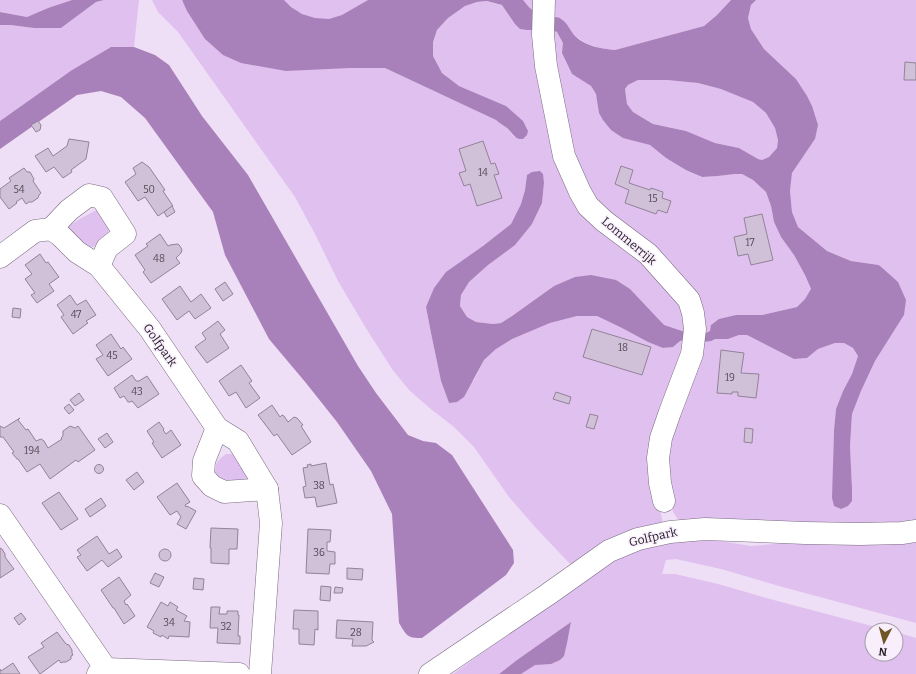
<svg xmlns="http://www.w3.org/2000/svg" width="916" height="674" font-family="Bitter,serif">
  <style>
    .green { fill: #e0c0ef; fill-rule: evenodd }
    .water { fill: #a981ba; fill-rule: evenodd }
    .building { fill: #d1c1d8; stroke: #928398 }
    .lines { fill: none; stroke-linecap: round; stroke-linejoin: round }
    .minor-casing { stroke: #796b80; stroke-width: 23 }
    .minor { stroke: #fff; stroke-width: 22 }
    .labels { text-anchor: middle; stroke-width: 3; stroke-linejoin: round; paint-order: stroke }
    .number-label { font-size: 10px; fill: #524955 }
    .street-label { font-size: 12px; fill: #272129; stroke: #f8eefc }
  </style>
  <rect width="100%" height="100%" fill="#eedef6"/>
  <g class="green">
    <path d="M0,0h72l-24,8 -21,9 -27,-5z"/>
    <path d="M104,0h35l-5,47h-23l-39,23 -72,51v-96h10l24,3h27l35,-26z"/>
    <path d="M152,0h30v2l168,66h35l111,52 12,9 7,9 -9,-32 -47,-20 -17,-13 -9,-17 -1,-14 5,-12 11,-12 17,-12 12,-4 10,-1 15,4 21,-5h13l32,180 83,86 37,49 -32,175 7,34 -91,42 -36,-38 -27,-31 -35,-50 -20,-20 -22,-17 -23,-20 -17,-21 -28,-44 -26,-44 -23,-47 -20,-37 -117,-165 -20,-20zM527,175l17,8 -2,20 -10,21 -63,58 -8,13 -1,11 7,11 9,5 17,2 8,-1 11,-7 42,-30 119,43 -5,19h-5l-15,-6 -26,-14 -25,-12h-20l-27,7 -39,16 -15,10 -12,11 -10,20 -25,23 -8,-22 -10,-48 -5,-26 57,-61 28,-22 10,-20 4,-14z"/>
    <path d="M284,0h84c-9,5 -18,12 -27,16 -4,1 -9,3 -12,3 -16,2 -35,-7 -45,-19z"/>
    <path d="M549,0h182l-14,15 -13,11 -89,24c-15,-1 -28,-5 -41,-15l-12,18 10,21 19,12 5,8 2,9 41,39 11,3 16,13 35,19 17,-1 17,-2h7l11,6 13,12 5,14 3,16 7,15 13,18 11,20 6,15 -6,9 -8,8 -35,8h-26l-25,21 4,3h13l11,-4h8l47,24 13,-1 11,-9 17,-6h9l9,5 5,8 -6,18 -9,17 -7,18 -2,21 -1,32 19,39v-13l-2,-42 2,-32 9,-23 14,-30 29,-46 -24,-50 -29,-4 -24,-10 -29,-24 -6,-15 -2,-21 2,-18 23,-34 -19,-60 -32,-30 -13,-20 -3,-11 3,-13 5,-5h160v524l-233,-2 -6,-4 -4,-6 -5,-24 -3,-25 35,-148 -107,-116 -28,-68z"/>
    <path d="M638,80h29l31,3 24,6 31,13 13,11 9,15 3,12 -1,8 -8,9 -7,3 -4,-1 -19,-11 -24,-5 -29,-12 -33,-7 -20,-12 -6,-8 -2,-15 3,-4z"/>
    <path d="M98,209l12,20c-7,12 -11,17 -24,20l-18,-17v-5l10,-7z"/>
    <path d="M226,454h13l18,27h-35l-7,-9c1,-11 3,-12 11,-18z"/>
    <path d="M916,538v85l-137,-37 -58,-17 -45,-10 -10,1 -4,14h13l43,10 52,15 117,31h-15v24h24v-22l20,6v36h-395l47,-37 3,-14 -54,37 -18,14h-46l148,-108 45,-21 39,-6 35,2 31,5 47,-4z"/>
  </g>
  <g class="water">
    <path d="M72,0h32l-8,2 -35,26h-27l-24,-3h-10v-13l27,5 21,-9z"/>
    <path d="M182,0h102l7,7 11,7 13,4 14,1 13,-4 26,-15h155c10,13 14,14 29,17 3,0 7,0 9,2 7,4 9,12 14,17 10,10 27,13 40,14l89,-24 13,-11 14,-15h25l-5,5 -3,13 3,11 13,20 32,30 11,17 5,10 6,19 -3,14 -23,34 -2,18 2,21 6,15 29,24 24,10 28,4 19,17 8,18 -2,15 -29,46 -14,30 -9,23 -2,32 2,42v13l-4,5 -7,3 -7,-3 -2,-8 2,-68 2,-21 7,-18 9,-17 6,-18 -5,-8 -9,-5h-9l-17,6 -11,9 -13,1 -47,-24h-8l-11,4h-13l-4,2 -8,1 -19,-2 -4,1 -7,6 -10,1 -15,-6 -26,-14 -25,-12h-20l-27,7 -38,16 -16,10 -12,11 -20,37 -7,5 -8,1 -8,-22 -10,-48 -5,-26 8,-19 12,-16 37,-26 28,-22 10,-20 4,-14 2,-15 5,-3 8,-1 3,3 1,9 -2,20 -10,21 -17,21 -27,20 -19,17 -8,13 -1,11 7,11 9,5 17,2 8,-1 11,-7 42,-30 21,-9 16,-2 25,5 14,9 34,36 21,7 21,1 4,-2 1,-6 8,-6 17,-4h26l35,-8 8,-8 6,-10 -6,-14 -11,-20 -13,-18 -7,-15 -3,-16 -5,-14 -13,-12 -11,-6h-7l-17,2 -16,1 -16,-7 -20,-12 -16,-13 -27,-7 -12,-8 -8,-10 -4,-7 -3,-19 -5,-8 -19,-12 -10,-21 1,-10 -6,-11 -5,-2h-25l-7,-1 -5,-5 -13,-19 -15,-4 -10,1 -12,4 -17,12 -11,12 -4,12v14l9,17 17,13 47,20 17,15 5,10 -1,4 -4,4c-8,1 -10,-6 -16,-11 -4,-3 -8,-5 -11,-8l-111,-52h-35l-64,3 -45,-8 -18,-8 -18,-16 -18,-28zM638,80h29l31,3 23,6 32,13 13,11 9,15 3,12 -1,8 -8,9 -7,3 -4,-1 -19,-11 -24,-5 -29,-12 -33,-7 -20,-12 -6,-8 -2,-15 3,-4z"/>
    <path d="M111,47h23l21,8 14,10 33,51 46,59 110,191 18,27 32,42 15,6 13,2 16,12 61,95 1,13 -8,12 -84,63c-15,0 -15,-2 -23,-15l-7,-109 -21,-43 -34,-49 -31,-39 -37,-44 -44,-84 -12,-43 -68,-94 -24,-21 -20,-6 -24,4 -77,54v-28l72,-51z"/>
    <path d="M571,622l-4,21 -3,13 -4,4 -9,4 -16,1 -14,9h-22l18,-14z"/>
  </g>
  <g class="building">
    <path d="M905,62l11,1v17h-12z"/>
    <path d="M38,121l3,4 -1,5 -4,2 -5,-7z"/>
    <path d="M69,139l20,3 -3,17 -15,11 1,2 -9,6 -9,-11 -8,5 -11,-16 13,-8 5,8 14,-10z"/>
    <path d="M483,141l8,23 4,-1 4,11 -5,1 8,23 -25,8 -7,-22 -6,2 -5,-13 7,-2 -7,-22z"/>
    <path d="M142,162l7,5 16,23 -2,1 10,15 -15,10 -13,-19 -7,4 -13,-19 11,-8 -3,-6z"/>
    <path d="M621,166l12,4 -4,13 21,7 1,-2 12,4 -1,6 9,3 -4,12 -9,-3 -2,4 -31,-11 4,-13 -14,-6z"/>
    <path d="M24,168l3,4h3l4,7 -1,2 8,12 -2,2 -1,3 -6,4h-3l-3,2 -4,-6 -6,4 1,1 -8,6 -9,-12v-8l11,-8 -2,-3z"/>
    <path d="M172,206l3,6 -8,5 -3,-5z"/>
    <path d="M762,214l11,46 -22,5 -3,-11 -10,2 -4,-19 13,-3 -3,-16z"/>
    <path d="M160,234l8,12 2,-1 8,-1 2,2 2,4 -1,3 -5,5 4,5 -29,20 -8,-11 2,-2 -10,-15 13,-9 -2,-2z"/>
    <path d="M40,254l6,9 2,-1 11,15 -10,7 5,7 -17,12 -6,-8 4,-2 -10,-14 7,-5 -7,-9z"/>
    <path d="M225,282l8,12 -10,7 -8,-12z"/>
    <path d="M180,286l11,16 10,-8 10,14 -16,11 -6,-8 -12,9 -15,-21z"/>
    <path d="M70,295l7,10 9,-5 10,15 -10,6 2,2 -15,11 -12,-17 3,-2 -7,-10z"/>
    <path d="M13,308l8,1 -1,9 -8,-1z"/>
    <path d="M218,321l7,9 -5,4 9,14 -22,15 -12,-16 11,-8 -4,-6z"/>
    <path d="M592,329l59,18 -9,28 -59,-18z"/>
    <path d="M111,334l10,15 2,-2 9,12 -24,17 -12,-17 7,-4 -7,-10z"/>
    <path d="M721,350l23,3 -3,20 18,1 -3,24 -18,-2v-4h-6v2l-15,-1z"/>
    <path d="M241,365l11,16 -3,2 11,15 -14,10 -10,-16 -7,4 -10,-15z"/>
    <path d="M132,375l4,6h3l8,-5 12,18 -21,14 -6,-7 -2,1h-2l-4,-6 -4,2 -6,-10z"/>
    <path d="M556,392l15,5 -2,7 -16,-5z"/>
    <path d="M79,393l5,7 -9,6 -5,-6z"/>
    <path d="M69,404l5,6 -5,4 -5,-6z"/>
    <path d="M272,405l8,12 2,-2 2,1 4,6 6,-5 3,1 6,7 -2,1 10,16 -19,13 -15,-21 -3,2 -16,-21z"/>
    <path d="M590,414l8,2 -4,13 -8,-2z"/>
    <path d="M20,418l-2,2 8,10 2,-1 8,12 5,-2 3,2 4,7 14,-9 -1,-1 2,-2v-5l7,-5 5,2 3,-2 17,24 -17,12 -2,-2 -26,19 -10,-15 -13,8 -9,-13h-1l-5,-6 2,-1 -11,-15h-3v-11l4,2z"/>
    <path d="M159,422l5,7 -1,1 3,4 5,-4 10,15 -19,13 -10,-15 2,-1 -7,-11z"/>
    <path d="M745,428l8,1 -1,14 -8,-1z"/>
    <path d="M107,433l6,9 -8,6 -7,-9z"/>
    <path d="M326,463l4,22 3,-1 4,19 -20,4 -2,-10 -10,1 -2,-11 3,-1 -3,-18 5,-1 -1,-2 4,-1v2z"/>
    <circle cx="99" cy="469" r="4.5"/>
    <path d="M137,472l7,10 -10,8 -8,-10z"/>
    <path d="M177,483l13,19 -5,3 1,2 1,-1 9,5 -10,18 -9,-5 4,-7 -4,-6 -7,4 -13,-18z"/>
    <path d="M59,492l19,27 -17,11 -19,-27z"/>
    <path d="M101,498l5,8 -16,11 -5,-8z"/>
    <path d="M211,528l27,1 -1,20h-8v15l-18,-1v-15h-1z"/>
    <path d="M308,529l23,1 -1,12h-3v9l8,1v12h-5l-1,10 -23,-1z"/>
    <path d="M97,536l12,18 8,-5 5,8 -14,10 -6,-7 -15,11 -10,-14 4,-2 -4,-5z"/>
    <path d="M0,548l2,1 3,5v3l9,12 -14,9z"/>
    <circle cx="165" cy="555" r="6"/>
    <path d="M347,568l16,1 -1,11 -15,-1z"/>
    <path d="M155,573l9,4 -5,10 -9,-4z"/>
    <path d="M119,577l12,18 -7,6 2,4 1,-1 8,12 -11,8 -10,-16h-1l-12,-18z"/>
    <path d="M194,578l10,1 -1,11 -10,-1z"/>
    <path d="M321,586l10,1 -1,14 -10,-1z"/>
    <path d="M335,587l8,1 -1,5h-8z"/>
    <path d="M161,602l7,4 2,-4 8,5 -2,3 11,6 -3,5 6,1 -1,15 -20,-1 -1,3 -6,-4 -1,2 -8,-4 1,-2 -7,-4z"/>
    <path d="M211,607h9l-1,7h8v-3h11v4h1l-1,21h2v8l-23,-1 1,-15h-8z"/>
    <path d="M294,610l24,1v19l-3,-1 -1,16 -15,-1v-15h-6z"/>
    <path d="M21,613l5,6 -7,6 -5,-7z"/>
    <path d="M337,620l36,2 -1,18 2,2 -8,4h-14l1,-7 -17,-1z"/>
    <path d="M57,632l9,12 3,1 3,5v3l1,2 -2,1v3l-5,3h-3l-2,1 -2,-3 -19,14 -12,-17 16,-10 -3,-4z"/>
    <path d="M13,663l7,11h-20v-5l1,2z"/>
  </g>
  <g class="lines">
    <defs>
      <g id="minor">
        <path d="M544,0l-1,35 3,31 18,90 16,36 8,14 16,15 44,33 41,46 4,13 2,16 -3,25 -22,58 -9,26 -3,20 2,25 4,18"/>
        <path d="M51,229l18,-19 20,-15 13,3 23,36 -18,14 -8,18"/>
        <path d="M0,257l35,-26 16,-2 9,6 17,17 22,14 51,63 67,99 21,13 29,48 4,34 -11,151"/>
        <path d="M217,428l-13,33 -1,15 9,10 12,6 43,-3"/>
        <path d="M0,515l106,154"/>
        <path d="M98,674l8,-5 133,5"/>
        <path d="M430,674l117,-79 62,-44 29,-12 32,-7 35,-3 100,4 55,1 42,-1 14,-2"/>
      </g>
    </defs>
    <use href="#minor" class="minor-casing"/>
    <use href="#minor" class="minor"/>
  </g>
  <g class="labels">
    <g class="number-label">
      <text x="483" y="176">14</text>
      <text x="19" y="193">54</text>
      <text x="149" y="193">50</text>
      <text x="653" y="202">15</text>
      <text x="750" y="246">17</text>
      <text x="159" y="262">48</text>
      <text x="76" y="318">47</text>
      <text x="623" y="351">18</text>
      <text x="112" y="359">45</text>
      <text x="730" y="381">19</text>
      <text x="137" y="395">43</text>
      <text x="32" y="454">194</text>
      <text x="319" y="489">38</text>
      <text x="319" y="556">36</text>
      <text x="169" y="626">34</text>
      <text x="226" y="630">32</text>
      <text x="356" y="636">28</text>
    </g>
    <g class="street-label">
      <text transform="translate(629 241) rotate(40)" y="4">Lommerrijk</text>
      <text transform="translate(160 345) rotate(55)" y="4">Golfpark</text>
      <text transform="translate(653 537) rotate(-13)" y="4">Golfpark</text>
    </g>
  </g>
  <g transform="translate(884 642) rotate(186)"><circle r="19" fill="#f8eefc" stroke="#a49ca8"/>
  <path d="M0-3L7 15L0 10L-7 15Z" fill="#705527"/>
  <text y="-6" font-size="11" font-weight="bold" text-anchor="middle" fill="#272129">N</text>
  </g>
</svg>
